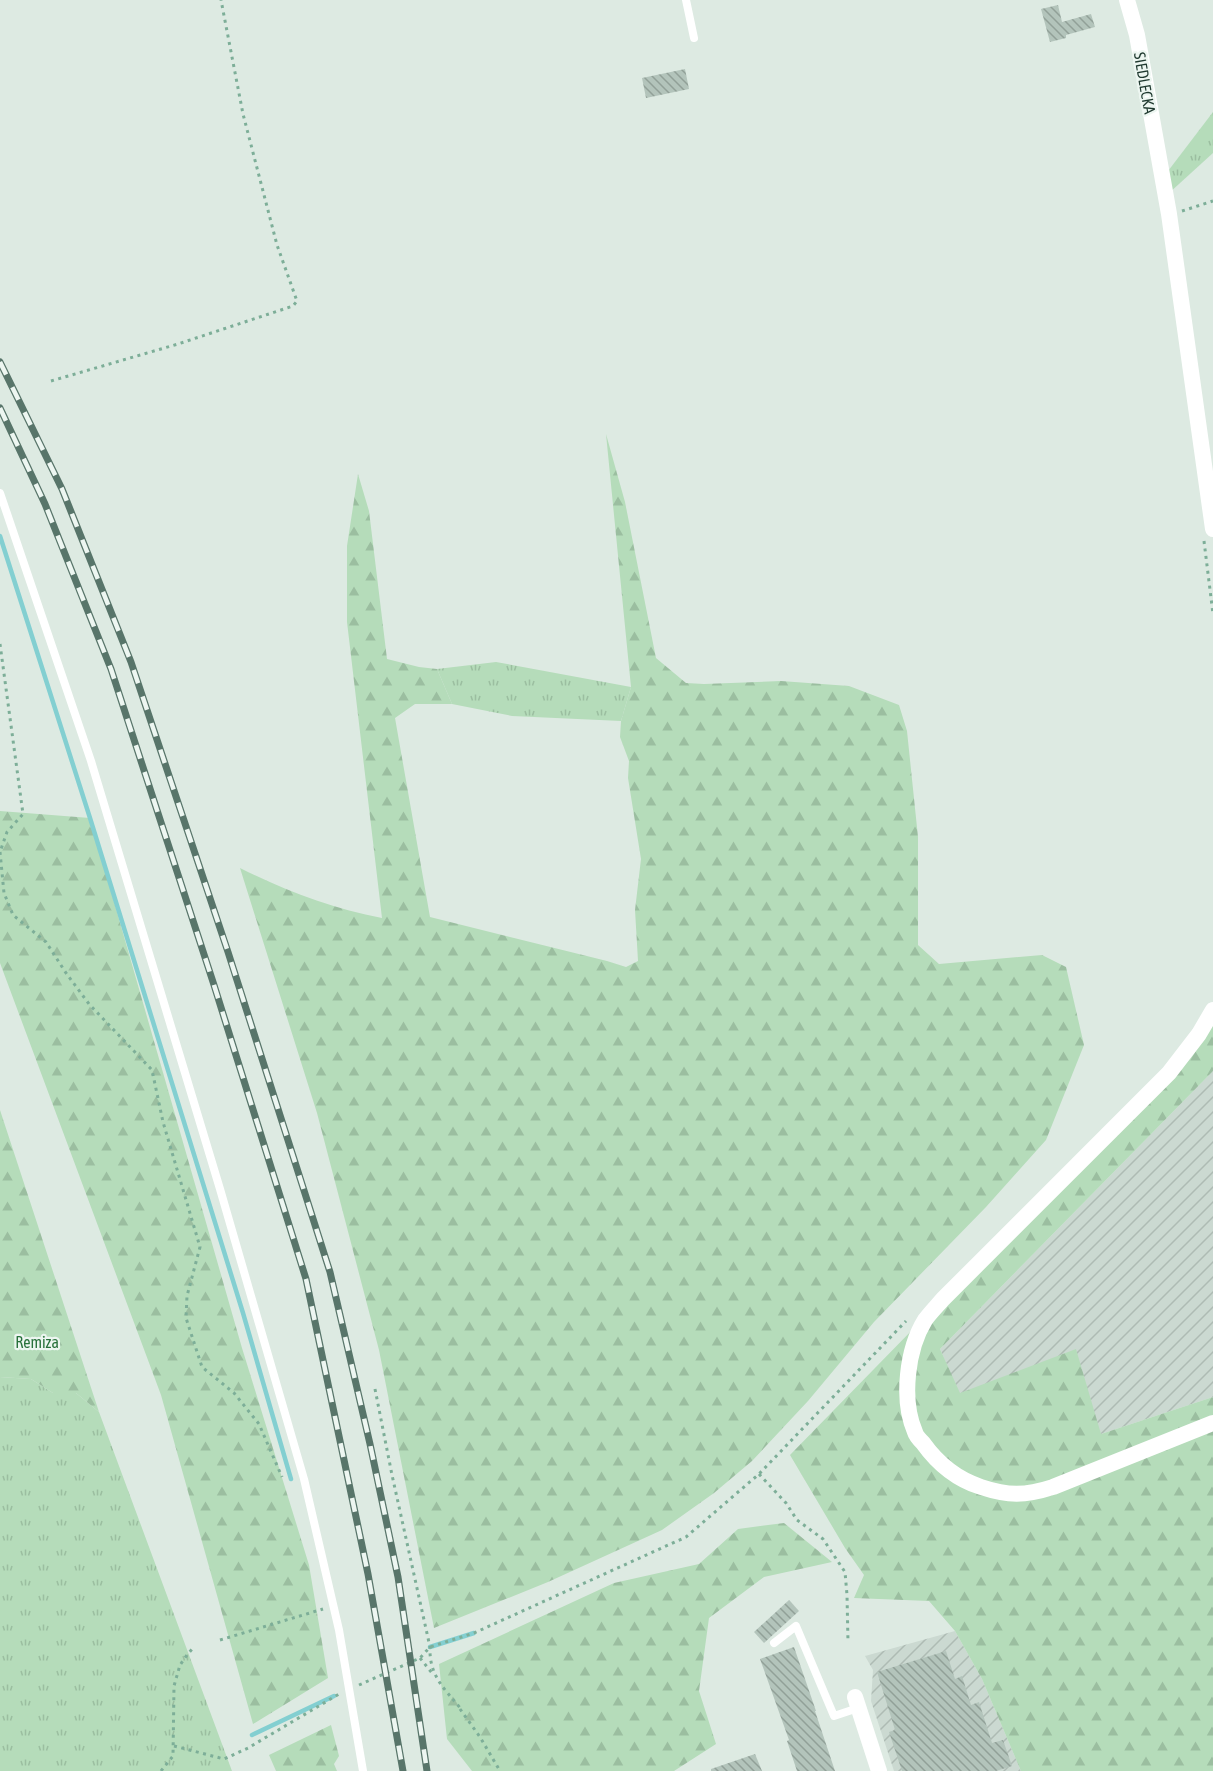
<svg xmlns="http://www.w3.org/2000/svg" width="1213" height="1771" font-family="'Asap Condensed',sans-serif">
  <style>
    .industrial { fill: url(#industrial-furrows) }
    .grass { fill: url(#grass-tufts) }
    .forest { fill: url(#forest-firs) }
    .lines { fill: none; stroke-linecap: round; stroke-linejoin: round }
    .stream { stroke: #83cfd1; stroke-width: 4.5 }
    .building { fill: url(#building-back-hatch) }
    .path { stroke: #7dae98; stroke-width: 3; stroke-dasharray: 3 4.5; stroke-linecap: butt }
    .service { stroke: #fff; stroke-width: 8 }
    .minor { stroke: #fff; stroke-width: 16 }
    .rail-casing { stroke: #58756a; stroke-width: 7 }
    .rail { stroke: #edf6f1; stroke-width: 4.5; stroke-dasharray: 14; stroke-linecap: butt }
    .labels { text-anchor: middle; stroke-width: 4.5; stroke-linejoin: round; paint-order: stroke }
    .street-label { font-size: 16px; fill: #1f392f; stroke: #edf6f1 }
    .park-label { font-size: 16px; fill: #28713b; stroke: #edf6f1 }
  </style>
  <defs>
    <pattern id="industrial-furrows" width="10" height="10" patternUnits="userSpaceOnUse" patternTransform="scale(1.5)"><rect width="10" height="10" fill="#cbd9d1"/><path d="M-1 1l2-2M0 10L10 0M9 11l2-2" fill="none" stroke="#aebbb4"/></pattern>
    <pattern id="grass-tufts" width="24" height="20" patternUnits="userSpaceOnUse" patternTransform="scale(1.5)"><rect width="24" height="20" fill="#b5dcba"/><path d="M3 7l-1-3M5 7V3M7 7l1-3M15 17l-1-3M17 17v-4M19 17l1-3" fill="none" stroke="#9bbea0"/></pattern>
    <pattern id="forest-firs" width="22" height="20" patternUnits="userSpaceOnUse" patternTransform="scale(1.5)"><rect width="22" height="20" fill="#b5dcba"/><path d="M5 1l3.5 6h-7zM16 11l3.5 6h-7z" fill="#9bbea0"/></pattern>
    <pattern id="building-back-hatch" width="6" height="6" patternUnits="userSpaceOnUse" patternTransform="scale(1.5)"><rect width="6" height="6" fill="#b3c4bb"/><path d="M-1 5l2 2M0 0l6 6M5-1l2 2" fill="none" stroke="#91a098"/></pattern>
  </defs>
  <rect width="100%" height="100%" fill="#ddeae2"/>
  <g class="industrial">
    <path d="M1213,1071v326l-112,37 -142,-41 -19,-44z"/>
    <path d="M955,1631l27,48 39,92h-127l-23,-70 2,-31 -8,-14z"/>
  </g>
  <g class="grass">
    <path d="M1213,112v41l-45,41 -3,-19z"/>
    <path d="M496,662l135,25 -10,34 -109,-5 -60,-12 -15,-35z"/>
    <path d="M0,1377l31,2 22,14h23l23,19 133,359h-232z"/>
  </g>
  <g class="forest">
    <path d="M606,434l19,68 31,156 30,25 18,1 77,-3 68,5 50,19 8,26 11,106v108l21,19 103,-9 24,12 18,78 -38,95 -60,67 -112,115 -66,79 -56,60 -38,32 -52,37 -114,52 -114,46 -55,-278 -62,-237 -77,-245c44,22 93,41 142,50l-35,-296v-76l11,-72 11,37 18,148 32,8 18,2 15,35h-37l-20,14 35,199 177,44 19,6 12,-6 -3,-51 6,-51 -13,-81 1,-17 -9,-24 1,-16 10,-34z"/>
    <path d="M0,811l90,7 152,530 67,217 19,113 -75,46 -92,-329 -161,-432z"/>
    <path d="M1213,1022v49l-273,278 20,44 116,-44 25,85 112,-37v374h-192l-39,-92 -27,-48 -26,-30 -75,-3 10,-23 -19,-27 -55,-93z"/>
    <path d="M0,1110l99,302 -23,-19h-23l-22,-14 -31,-2z"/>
    <path d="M784,1523l48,39 -68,15 -55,41 -10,73 17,53 -42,27h-202l-25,-32 -8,-75 175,-81 85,-19 39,-35z"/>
    <path d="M331,1725l8,31 -5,8 3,7h-61l-7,-16z"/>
  </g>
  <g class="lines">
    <g class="stream">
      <path d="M0,536l90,282 153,495 48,166"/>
      <path d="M430,1647l44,-14"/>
      <path d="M252,1735l82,-39"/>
    </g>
  </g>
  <g class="building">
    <path d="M1058,5l4,17 29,-8 4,13 -29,8v3l-16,4 -9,-33z"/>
    <path d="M685,69l4,20 -43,9 -4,-20z"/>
    <path d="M789,1600l10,11 -35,32 -10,-11z"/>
    <path d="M794,1647l22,64h-1l20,60h-38l-10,-30 2,-1 -29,-81z"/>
    <path d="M946,1651l9,28 7,-3 9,29 8,-3 13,41 11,-3 9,26 -16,5h-94l-13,-39 6,-2 -18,-58z"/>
    <path d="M755,1754l7,17h-51v-2z"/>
  </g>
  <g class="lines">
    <g class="path">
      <path d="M1182,211l31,-10"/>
      <path d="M51,381l127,-37 115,-38 4,-5 -20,-56 -34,-131 -22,-114"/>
      <path d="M1204,541l9,73"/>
      <path d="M0,644l23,170 -16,18 -7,20"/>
      <path d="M0,852l4,41 9,22 33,27 20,31 23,31 63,66 11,52 37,125 -13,49 -1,22 16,49 32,26 25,31 23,53"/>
      <path d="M375,1389l17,86 38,172c-1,29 14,41 31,62"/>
      <path d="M759,1474l27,29 11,17 26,19 22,33 2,23 1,47"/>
      <path d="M220,1640l103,-31"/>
      <path d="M420,1658l12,15"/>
      <path d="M359,1685l61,-27 10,-11 44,-14 212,-96 73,-63 147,-153"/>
      <path d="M460,1709l20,28 20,34"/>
      <path d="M174,1746l50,13 24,-11 91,-54"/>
      <path d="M161,1771l12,-15 1,-70 6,-21 7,-10 6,-7"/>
    </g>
    <g class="service">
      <path d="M686,0l8,38"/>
      <path d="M0,493l91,268 129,428 84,290 35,151 24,141"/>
      <path d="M774,1643l22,-17 38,90 24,-8"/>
    </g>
    <g class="minor">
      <path d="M1127,0l10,35 32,179 44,315"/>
      <path d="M1213,1010l-14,24 -30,39 -226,226c-6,7 -13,14 -18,21 -18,29 -24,80 -10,112 1,4 5,8 8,11 15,21 33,36 58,44 27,9 44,9 72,0l160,-64"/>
      <path d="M855,1697l24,74"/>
    </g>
    <defs>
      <g id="rail">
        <path d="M0,362l62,127 69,173 97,290 102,320 40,172 28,133 29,194"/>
        <path d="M0,408l45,96 66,165 103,316 92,294 62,295 35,197"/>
      </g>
    </defs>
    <use href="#rail" class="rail-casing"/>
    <use href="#rail" class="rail"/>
  </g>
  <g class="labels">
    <g class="street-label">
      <text transform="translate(1145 83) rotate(80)" y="6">SIEDLECKA</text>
    </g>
    <g class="park-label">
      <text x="37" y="1348">Remiza</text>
    </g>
  </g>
</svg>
